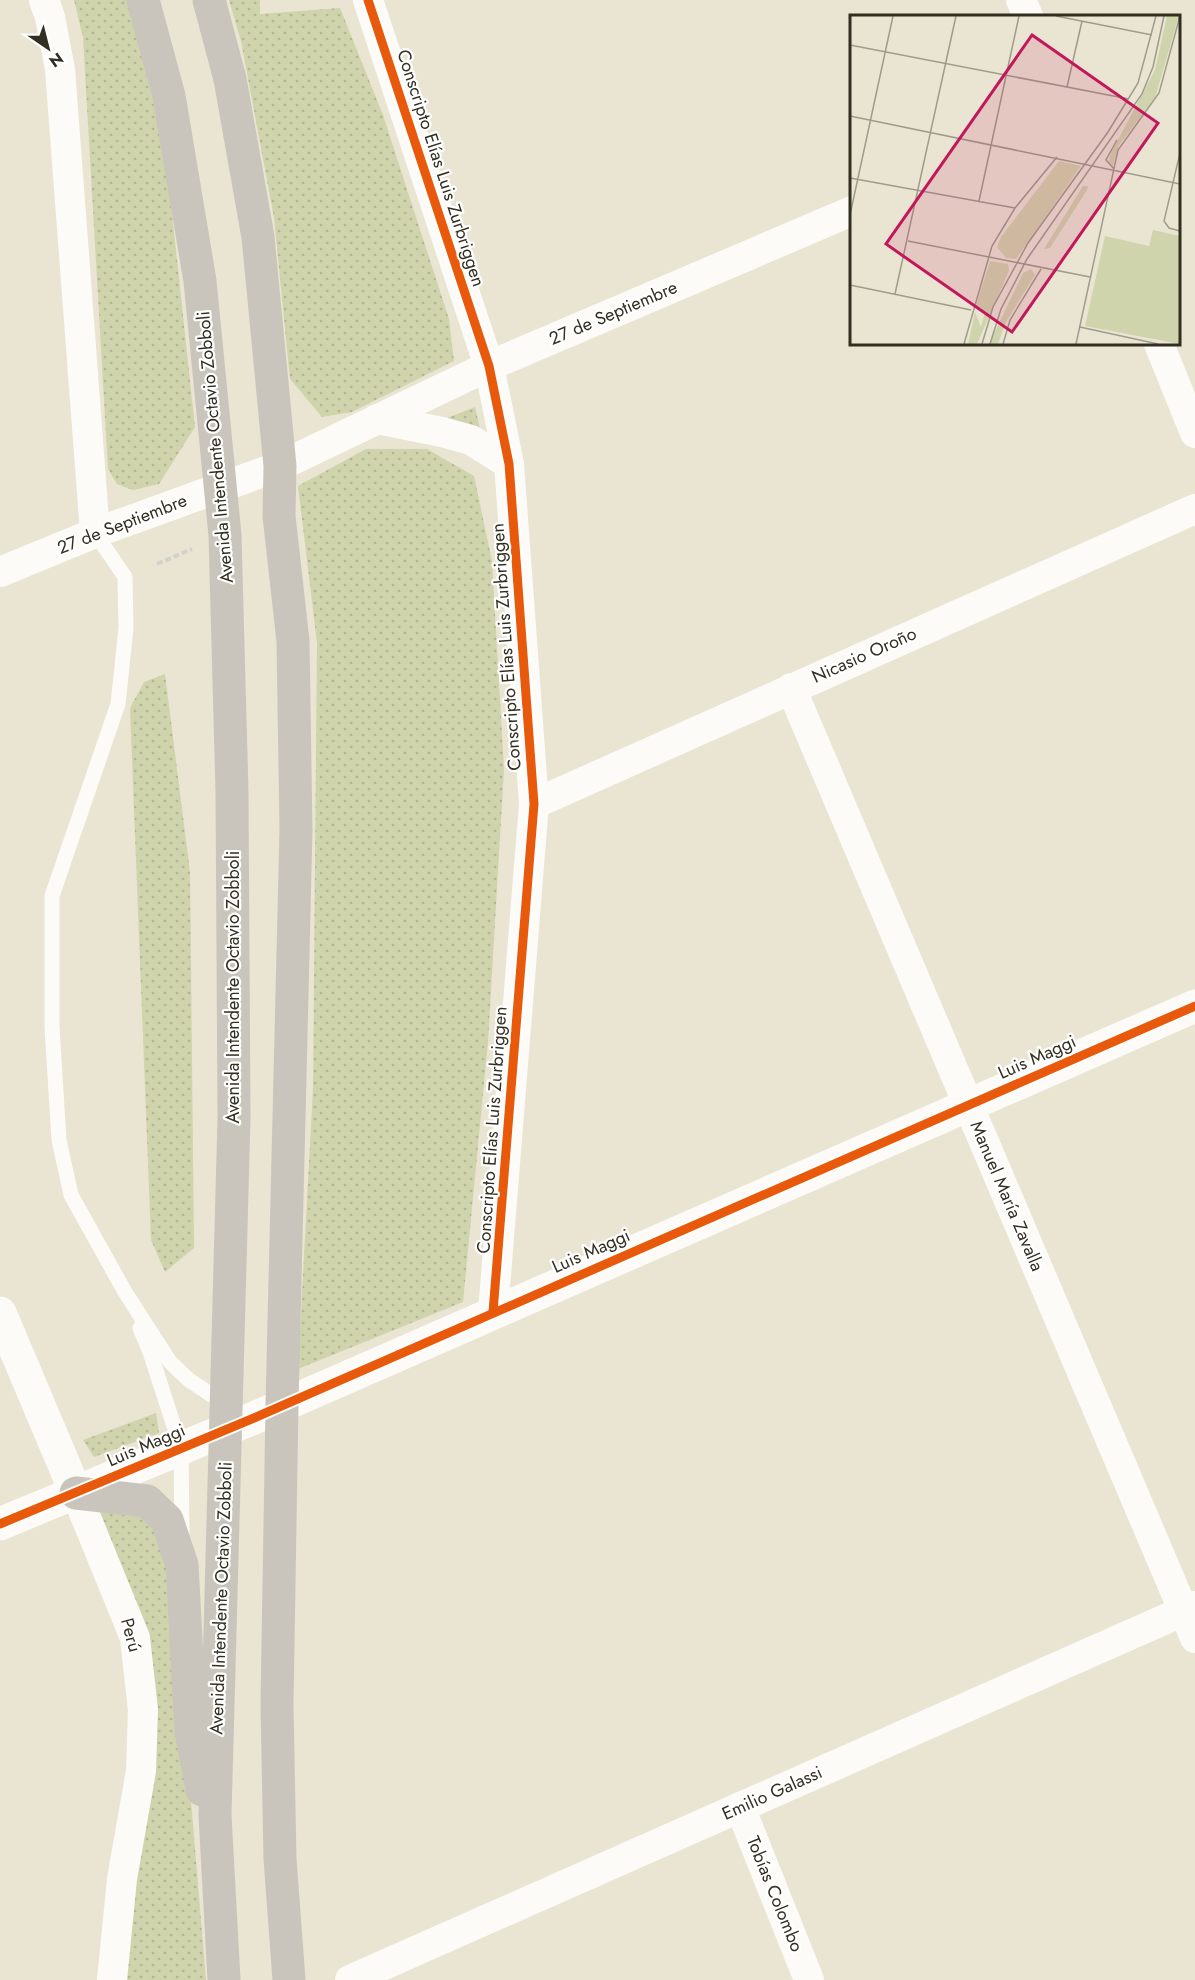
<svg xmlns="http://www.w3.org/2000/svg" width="1195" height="1980" font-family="Jost,sans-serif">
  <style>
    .green { fill: url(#green-dots) }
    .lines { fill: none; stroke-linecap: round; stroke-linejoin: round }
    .path { stroke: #d2d1cb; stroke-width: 4; stroke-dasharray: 6 3; stroke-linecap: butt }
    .lane { stroke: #fcfbf8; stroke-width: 15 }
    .street { stroke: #fcfbf8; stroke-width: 30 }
    .secondary { stroke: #fcfbf8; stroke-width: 33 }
    .primary { stroke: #cac5bc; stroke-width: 33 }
    .cycleway-casing { stroke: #fff; stroke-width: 13 }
    .cycleway { stroke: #e8590c; stroke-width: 9 }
    .labels { text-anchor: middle; stroke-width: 4.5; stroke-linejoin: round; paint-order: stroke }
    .street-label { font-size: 18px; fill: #322f21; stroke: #fff }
    .inset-road { fill: none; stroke: #a09c8b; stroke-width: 1.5 }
    .view { fill: #c2185b; fill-opacity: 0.15; stroke: #c2185b; stroke-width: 3 }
    .inset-edge { fill: none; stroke: #322f21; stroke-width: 3 }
  </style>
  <defs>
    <pattern id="green-dots" width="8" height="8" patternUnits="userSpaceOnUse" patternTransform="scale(1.5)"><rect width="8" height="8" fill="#d0d4ac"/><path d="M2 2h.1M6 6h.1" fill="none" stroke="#b3b694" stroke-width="1.8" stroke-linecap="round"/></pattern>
  </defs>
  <rect width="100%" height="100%" fill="#e9e5d2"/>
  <g class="green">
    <path d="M74,0h69l11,46 41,381 -36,57 -26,6 -16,-6 -9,-15 -25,-431z"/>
    <path d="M229,0h31v14l80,-6 43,107 66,204 5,42 -102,51 -30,5 -32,-38 -16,-161 -33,-177z"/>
    <path d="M475,407l7,30 -48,-14z"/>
    <path d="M366,449h61l47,27 18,85 12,208 -16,273 -25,260 -165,67 15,-281 4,-445 -19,-157z"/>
    <path d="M165,674l25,198 4,376 -29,24 -14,-32 -21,-532 14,-26z"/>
    <path d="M156,1413l3,20 -65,24 -11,-17z"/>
    <path d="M96,1505l57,15 12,28 23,217 18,215h-83l29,-217z"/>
  </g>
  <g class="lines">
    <path class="path" d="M157,564l35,-15"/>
    <g class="lane">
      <path d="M95,533l30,44 1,51 -8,76 -66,192v131l7,113 12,55 54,97 45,70 19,18 36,24"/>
      <path d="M140,1328l10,24 31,96 1,86"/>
    </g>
    <g class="street">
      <path d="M44,0l6,17 10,52 35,464"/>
      <path d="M368,0l121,366 20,98 25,340 -41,508"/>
      <path d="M1021,0l7,16"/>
      <path d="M1159,344l36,89"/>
      <path d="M377,419l65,13 29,8 38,24"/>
      <path d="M0,572l95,-39 185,-67 209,-100 363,-155"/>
      <path d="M791,688l404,950"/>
      <path d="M534,804l661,-295"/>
      <path d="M76,1493l59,145 8,72 -2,61 -19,108 -10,101"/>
      <path d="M740,1807l69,173"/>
      <path d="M350,1980l845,-374"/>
    </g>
    <g class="secondary">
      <path d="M0,1313l76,180"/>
      <path d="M0,1524l254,-106 941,-412"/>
    </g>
    <g class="primary">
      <path d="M143,0l26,96 31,185 25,254 7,257 2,326 -19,697 9,165"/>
      <path d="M209,0l21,79 28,158 22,229 -1,50 14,125 3,189 -14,574 -5,301 3,154 9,121"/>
      <path d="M76,1493l71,8 20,19 15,45 9,166 11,59"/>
    </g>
    <defs>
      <g id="cycleway">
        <path d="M368,0l121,366 20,98 25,340 -41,508"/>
        <path d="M0,1524l254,-106 941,-412"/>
      </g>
    </defs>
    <use href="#cycleway" class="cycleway-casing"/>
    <use href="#cycleway" class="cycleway"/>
  </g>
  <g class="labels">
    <g class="street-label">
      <text transform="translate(441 168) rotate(72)" y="6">Conscripto Elías Luis Zurbriggen</text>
      <text transform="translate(613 313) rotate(-23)" y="6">27 de Septiembre</text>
      <text transform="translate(215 447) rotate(-95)" y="6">Avenida Intendente Octavio Zobboli</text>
      <text transform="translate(122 524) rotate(-21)" y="6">27 de Septiembre</text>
      <text transform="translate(506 647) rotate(-94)" y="6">Conscripto Elías Luis Zurbriggen</text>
      <text transform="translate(864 655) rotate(-24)" y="6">Nicasio Oroño</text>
      <text transform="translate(233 987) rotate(-90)" y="6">Avenida Intendente Octavio Zobboli</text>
      <text transform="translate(1037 1057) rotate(-24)" y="6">Luis Maggi</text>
      <text transform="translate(492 1130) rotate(-86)" y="6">Conscripto Elías Luis Zurbriggen</text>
      <text transform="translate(1007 1196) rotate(67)" y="6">Manuel María Zavalla</text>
      <text transform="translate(591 1251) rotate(-24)" y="6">Luis Maggi</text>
      <text transform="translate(146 1445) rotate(-23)" y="6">Luis Maggi</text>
      <text transform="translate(221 1598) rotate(-88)" y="6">Avenida Intendente Octavio Zobboli</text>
      <text transform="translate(131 1635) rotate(75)" y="6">Perú</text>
      <text transform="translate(772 1793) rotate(-24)" y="6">Emilio Galassi</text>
      <text transform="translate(775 1894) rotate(68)" y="6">Tobías Colombo</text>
    </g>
  </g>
  <g transform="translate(850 15)">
    <rect width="330" height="330" fill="#e9e5d2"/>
    <path d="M317,1h12l-24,82 -36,47 -6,21 -5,-3 3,-10 44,-83zM209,146l22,5 -65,93 -10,-1 -9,-11 4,-10zM233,171h5l-1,4 -37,58 -6,1zM140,246l18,3 1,7 -32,73h-9l7,-32 6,15 4,-15 -9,-6zM181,254l4,6 -29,47 -8,22h-9l34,-71z" fill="#d0d4ac"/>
    <path d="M303,215l27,6v108l-95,-18 20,-90 44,10z" fill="#d0d4ac"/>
    <path class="inset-road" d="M206,1l96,19M0,30l279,54M217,72l15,-66M0,101l330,68M330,138l-16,68 5,7 11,3M264,154l-8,-9 11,-20M0,163l165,30M129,186l40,-185M0,200l43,-199M58,226l182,36M0,270l121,25M45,279l61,-278M230,312l78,17M114,329l28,-98 23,-38 42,-51M132,329l11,-37 35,-64 80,-111 30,-49 18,-67M140,329l11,-35 26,-50 115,-165 11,-27 11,-51M153,329l7,-24 31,-51M226,329l42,-194 41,-57 21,-77"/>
    <path class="view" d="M182,20l126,88 -146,209 -126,-88z"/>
    <rect width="330" height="330" class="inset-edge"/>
  </g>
  <g transform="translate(48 48) rotate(145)" stroke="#ffffff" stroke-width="4.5" paint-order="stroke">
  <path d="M0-4.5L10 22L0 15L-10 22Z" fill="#322f21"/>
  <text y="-9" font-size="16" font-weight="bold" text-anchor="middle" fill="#322f21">N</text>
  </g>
</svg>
